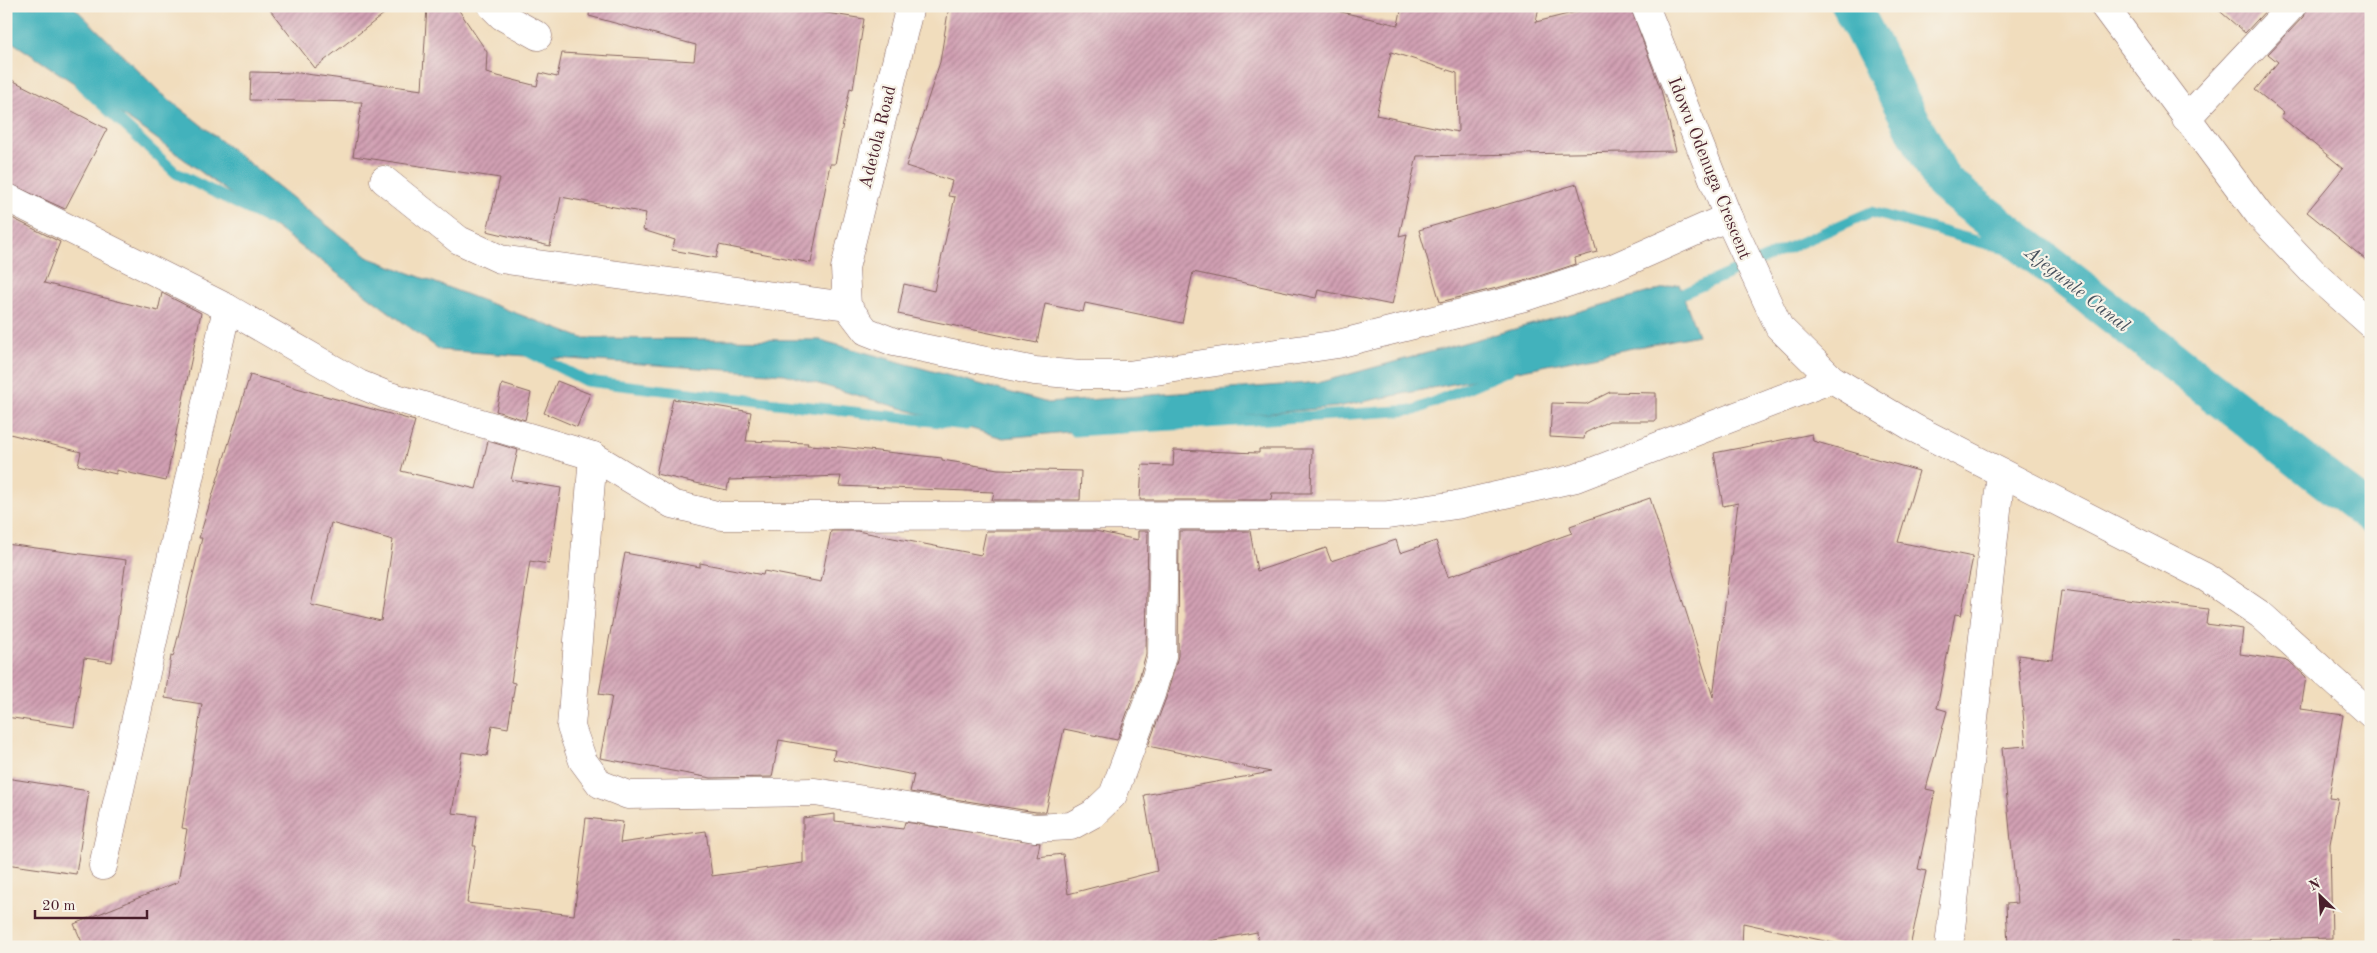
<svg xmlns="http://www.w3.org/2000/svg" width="2377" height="953" font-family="'Old Standard TT',serif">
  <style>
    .water { fill: #43b2bc; stroke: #466874 }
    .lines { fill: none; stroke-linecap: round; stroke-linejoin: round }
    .stream { stroke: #43b2bc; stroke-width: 11 }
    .canal { stroke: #43b2bc; stroke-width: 39 }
    .building { fill: url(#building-hatch); fill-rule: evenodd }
    .minor-casing { stroke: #84625e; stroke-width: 29 }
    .minor { stroke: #fff; stroke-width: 28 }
    .labels { text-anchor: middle; stroke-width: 4.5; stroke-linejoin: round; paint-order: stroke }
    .street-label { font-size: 18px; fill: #4a1f2b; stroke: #f7f3e8 }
    .water-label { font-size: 19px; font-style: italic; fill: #48525e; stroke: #f7f3e8 }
  </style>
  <defs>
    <pattern id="building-hatch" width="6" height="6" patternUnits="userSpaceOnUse" patternTransform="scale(1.25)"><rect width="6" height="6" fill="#d1a0b3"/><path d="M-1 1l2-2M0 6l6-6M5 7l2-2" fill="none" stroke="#ac8292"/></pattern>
  </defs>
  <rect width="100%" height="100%" fill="#f7f3e8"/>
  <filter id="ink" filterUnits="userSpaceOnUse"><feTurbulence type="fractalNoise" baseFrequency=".02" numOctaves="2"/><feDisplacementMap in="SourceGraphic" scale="10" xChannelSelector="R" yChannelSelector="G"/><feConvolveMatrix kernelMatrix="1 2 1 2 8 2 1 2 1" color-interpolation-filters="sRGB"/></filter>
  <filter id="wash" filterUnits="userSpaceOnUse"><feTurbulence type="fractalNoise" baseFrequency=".0096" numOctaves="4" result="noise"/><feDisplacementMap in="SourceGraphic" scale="20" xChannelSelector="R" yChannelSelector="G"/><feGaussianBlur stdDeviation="1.12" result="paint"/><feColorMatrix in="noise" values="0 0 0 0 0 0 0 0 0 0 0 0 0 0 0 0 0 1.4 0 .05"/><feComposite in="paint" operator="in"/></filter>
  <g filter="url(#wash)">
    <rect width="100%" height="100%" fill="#f1ddbd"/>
    <path class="water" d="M6,6h67l88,87 206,164 215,81 238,2 228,63 273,-21 358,-98 19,51 -361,72 -334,31 -219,-64 -344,-24 -294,-219 -140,-93z"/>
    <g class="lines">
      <g class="stream">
        <path d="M81,85l95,88 96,48"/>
        <path d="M1668,300l203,-88 171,47"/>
        <path d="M527,351l59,30 380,44"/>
        <path d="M1074,431l341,-21 94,-40"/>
      </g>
      <path class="canal" d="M1851,6l92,176 428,333"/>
    </g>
    <g id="blocks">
      <g class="building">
        <path d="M267,6h127l-79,62z"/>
        <path d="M427,6h29l31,46 -1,21 51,13 3,-13 17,4 5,-24 132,8 2,-16 -107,-29 1,-10h193l81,13 -11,70 -3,-1 -15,76h-5l-19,99 -92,-18 -3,13 -44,-8 3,-10 -32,-10 3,-17 -85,-16 -11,49 -63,-15 13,-53 -147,-22 9,-54 -112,-2 1,-28 48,1 123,17z"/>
        <path d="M949,6h366l83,19 4,-19h137l-3,16 64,-16h30l31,84 15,61 -259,5 -18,80 8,-2 -15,71 -74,-15 -2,8 -123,-26 -11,51 -97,-20 -2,9 -38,-8 -8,39 -139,-29 6,-30 30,7 21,-94 -7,-1 4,-15 -46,-15 34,-104zM1391,52l66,21 1,59 -82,-17z"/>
        <path d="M2214,6h56l-25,27z"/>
        <path d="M2307,6h64v258l-64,-52 36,-44 -62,-51 3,-4 -29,-23 23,-28 -10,-8 35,-37z"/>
        <path d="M6,77l101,52 -42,80 -59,-27z"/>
        <path d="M1577,184l20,68 -22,6 1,6 -55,18 -81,20 -21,-72z"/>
        <path d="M6,215l54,27 -16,41 114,28 4,-18 39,20 -35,168 -50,-11v4l-38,-9 3,-13 -75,-19z"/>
        <path d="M250,375l165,46 -14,50 75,18 12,-48 30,9 -7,30 50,8 -12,76 -19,-3 -19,121 4,1 -7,45 -16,-3 -5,31 -25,-4 -10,61 25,3 -4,30h3l-9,57 107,12 12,-97 37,4 -3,21 86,-12 6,45 91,-13v-45l32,-4v7l68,8 2,-7 135,21 -3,14 26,-3 5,40 89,-23 -13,-76 127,-23 -123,-26 18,-48 12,-42 1,-125h71l7,40 69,-23 5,13 65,-21 4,13 36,-12 12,36 124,-44 -2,-7 80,-28 63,199 25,-194 -15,3 -9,-53 98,-19 1,7 106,30 -21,71 75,15 -12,58 -6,-1 -18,94 10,3 -21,78 9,2 -17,78 8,2 -16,76h-58l-109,-24 -1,24h-483l-2,-15 -78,15h-1095l-10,-23 104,-42 9,-53 -5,-1 20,-124 -37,-6 6,-42 2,1 29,-119h-3zM331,523l62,17 -12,81 -70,-16z"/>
        <path d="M557,381l33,13 -13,33 -33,-14z"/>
        <path d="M502,384l29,9 -6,27 -29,-9z"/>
        <path d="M1610,392l46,1v28h-47l-24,12 -1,6 -34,-2 2,-34 34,1z"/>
        <path d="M673,399l78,13 -5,29 62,2 -1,2 33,2 102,11v2l56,9 83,2 -1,29h-88l2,-8 -155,-6 2,-10 -112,4 -2,10 -71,-16z"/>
        <path d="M1259,449h53l-1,44h-39l-1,7h-131l2,-35 31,1 1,-16 85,3z"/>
        <path d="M831,531h26l124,24 5,-24h109l43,9v-9h10l-2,123 -10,35 -19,51 -53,-11 -18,83h-10l-126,-20 4,-17 -81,-16 2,-9 -56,-10 -7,37 -61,1 -111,-20 12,-62 -13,-2 26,-141 75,14v-4l63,12 1,-4 57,11z"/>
        <path d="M6,544l120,16 -14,102 -28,-4 -10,69 -68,-10z"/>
        <path d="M2061,591l147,18 -2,15 37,5 -3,25 49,7 17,16 -5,32 42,6 -14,83 9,1 -8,45 2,94 -161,4v5h-163l-2,-43 11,-1 -15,-155 24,-2 -8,-91 34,4z"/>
        <path d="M6,778l83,13 -13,83 -70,-10z"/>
      </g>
    </g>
  </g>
  <g filter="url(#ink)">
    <use href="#blocks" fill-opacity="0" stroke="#84625e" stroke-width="1"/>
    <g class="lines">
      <defs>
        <g id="minor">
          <path d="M492,6l10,10 36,20"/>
          <path d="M910,6l-65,262 2,38 19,25 28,11 141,29 45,4h48l210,-31 187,-47 90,-30 113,-50"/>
          <path d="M1645,6l83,211 51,110 53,52 82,49 291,149 56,38 110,99"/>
          <path d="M2104,6l156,210 54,57 57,51"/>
          <path d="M2186,119l106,-113"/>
          <path d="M384,180l75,60 41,19 347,47"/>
          <path d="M6,197l221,111 132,76 27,11 207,61 79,48 49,12 667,-1 68,-10 120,-27 256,-99"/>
          <path d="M593,456l-22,271 12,34 17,23 28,11 187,-3 220,36 36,-2 22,-12 20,-19 38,-101 11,-38 2,-140"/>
          <path d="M103,866l124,-558"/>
          <path d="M1949,947l52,-474"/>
        </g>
      </defs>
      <use href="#minor" class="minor-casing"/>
      <use href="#minor" class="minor"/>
    </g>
  </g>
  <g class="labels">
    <g class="street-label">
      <text transform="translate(877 137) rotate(-76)" y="6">Adetola Road</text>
      <text transform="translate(1710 168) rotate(68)" y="6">Idowu Odenuga Crescent</text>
    </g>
    <g class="water-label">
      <text transform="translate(2078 288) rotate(38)" y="7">Ajegunle Canal</text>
    </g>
  </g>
  <rect width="2377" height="953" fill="none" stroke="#f7f3e8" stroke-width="25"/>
  <g transform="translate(2320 896) rotate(335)" stroke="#f7f3e8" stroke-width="4" paint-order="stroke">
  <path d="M0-4L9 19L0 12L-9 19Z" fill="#4a1f2b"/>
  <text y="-8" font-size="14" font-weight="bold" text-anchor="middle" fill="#4a1f2b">N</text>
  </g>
  <path d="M35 910v8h112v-8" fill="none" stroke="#4a1f2b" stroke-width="2.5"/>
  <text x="42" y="910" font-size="15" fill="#4a1f2b" stroke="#f7f3e8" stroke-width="4" paint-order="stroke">20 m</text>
</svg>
